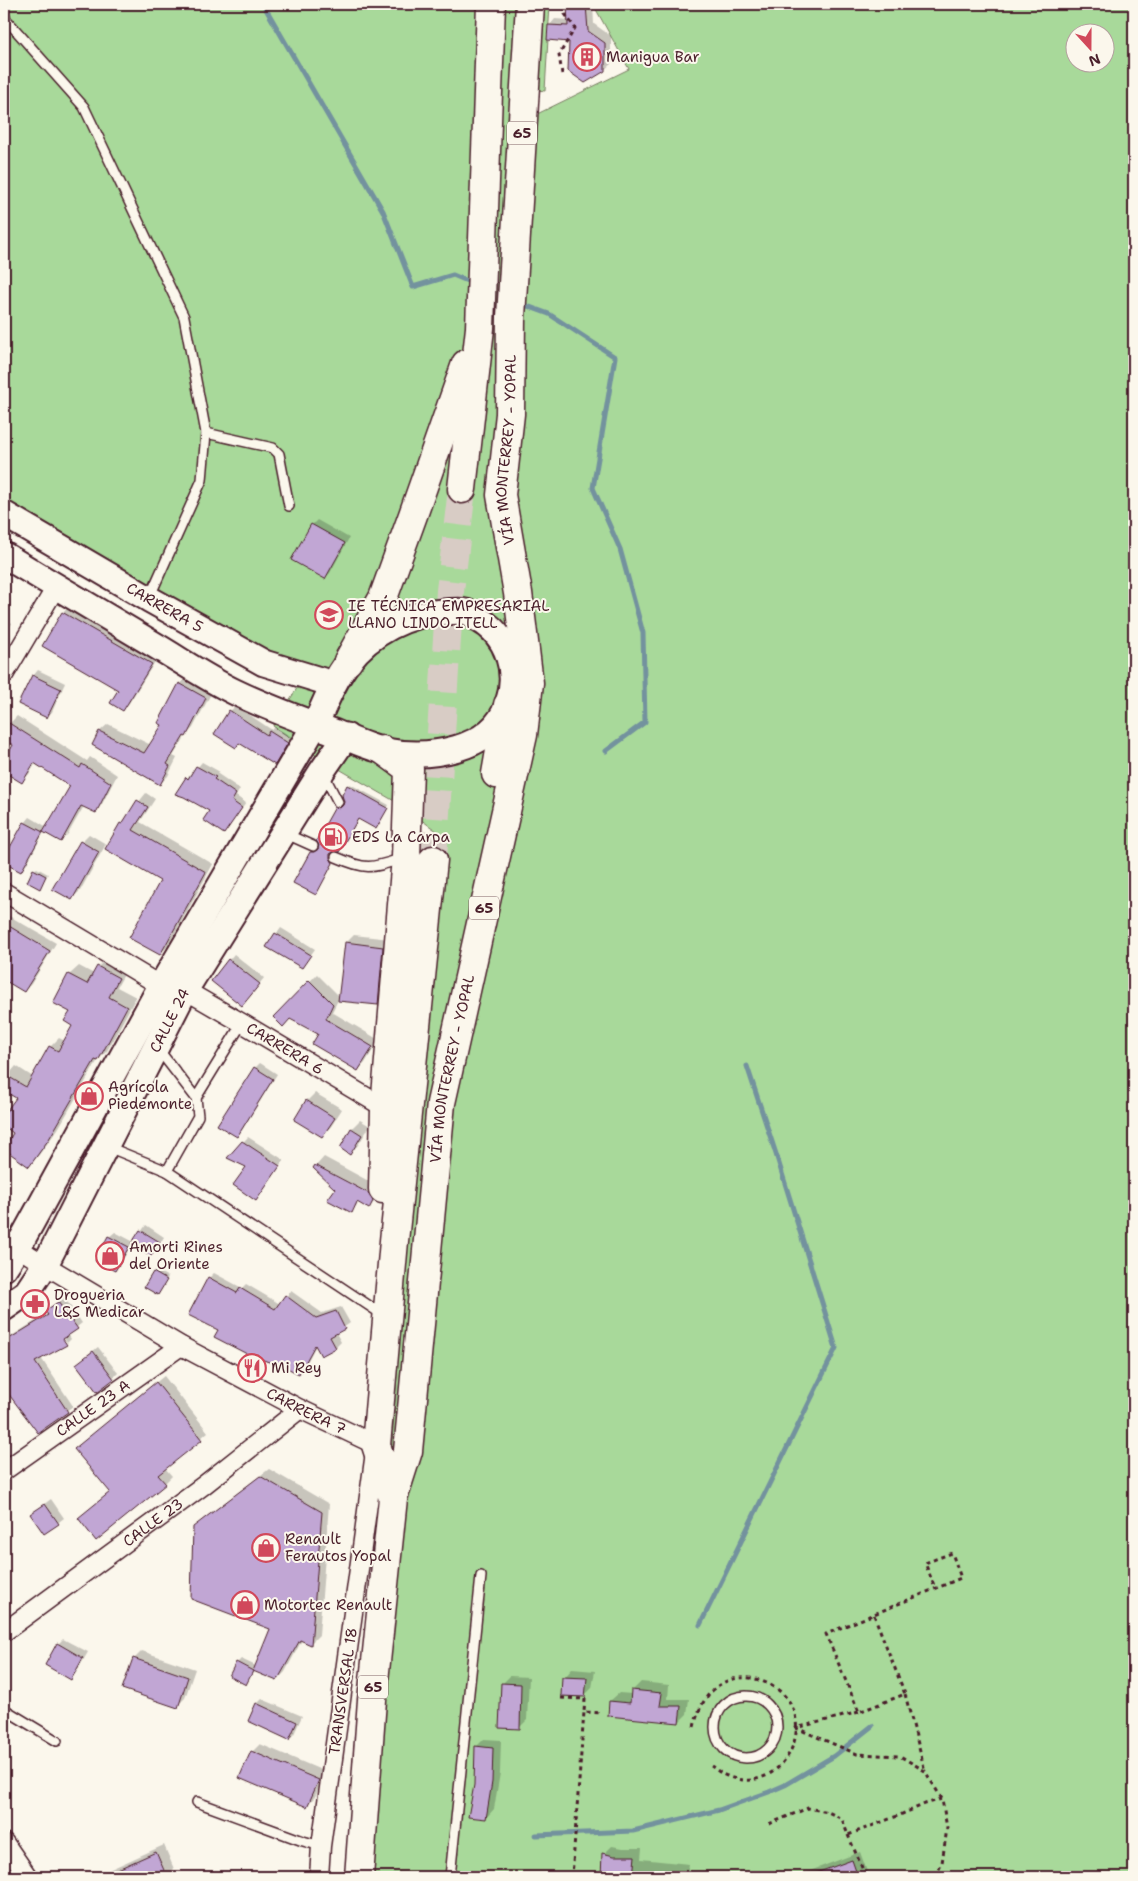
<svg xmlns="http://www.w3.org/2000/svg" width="1138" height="1881" font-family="'Shantell Sans',sans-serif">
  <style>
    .green { fill: #a8d99a; stroke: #797c62; fill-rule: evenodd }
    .shadow { fill: #0003 }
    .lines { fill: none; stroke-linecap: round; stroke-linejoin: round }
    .stream { stroke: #73929e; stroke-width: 5 }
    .building { fill: #c1a6d4; stroke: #4a1f2b }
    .primary-tunnel { stroke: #d8ccc5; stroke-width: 28; stroke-dasharray: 28 14; stroke-linecap: butt }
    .lane-casing { stroke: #4a1f2b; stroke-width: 12 }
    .street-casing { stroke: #4a1f2b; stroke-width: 21 }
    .secondary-casing { stroke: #4a1f2b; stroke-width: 29 }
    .primary-casing { stroke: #4a1f2b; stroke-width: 31 }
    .path { stroke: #4a1f2b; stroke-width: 3; stroke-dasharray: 4 4; stroke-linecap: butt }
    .lane { stroke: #fbf7ec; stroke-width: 9 }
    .street { stroke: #fbf7ec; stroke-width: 18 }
    .secondary { stroke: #fbf7ec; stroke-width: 25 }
    .primary { stroke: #fbf7ec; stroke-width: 28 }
    .labels { text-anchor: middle; stroke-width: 4; stroke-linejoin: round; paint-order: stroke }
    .shield { fill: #fbf7ec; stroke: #7f6065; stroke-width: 1 }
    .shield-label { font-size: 14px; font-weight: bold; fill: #4a1f2b }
    .poi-label { font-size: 15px; fill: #4a1f2b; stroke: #fbf7ec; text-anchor: start }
    .street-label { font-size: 15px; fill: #4a1f2b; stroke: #fbf7ec }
  </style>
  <rect width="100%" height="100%" fill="#fbf7ec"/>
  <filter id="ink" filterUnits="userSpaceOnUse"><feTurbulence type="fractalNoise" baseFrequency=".02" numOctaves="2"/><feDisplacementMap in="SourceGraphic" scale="10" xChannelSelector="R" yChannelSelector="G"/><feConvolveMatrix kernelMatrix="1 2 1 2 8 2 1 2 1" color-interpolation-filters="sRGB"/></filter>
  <g filter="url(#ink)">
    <g class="green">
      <path d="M4,4h530l-5,114 100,-49 -36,-65h541v1873h-782l39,-423 13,-173 36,-416 1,-31 -45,-32 -81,-47 -42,-29 35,-55 -42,-15 -262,-149zM1076,32h30v30h-30z"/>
      <path d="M545,4h5l-5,87 -7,-1z"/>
    </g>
    <g class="shadow">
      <path d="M568,4h25l1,20 17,12v28l-7,6 -34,-30 -21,-14 6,-7 14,1z"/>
      <path d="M317,520l32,18 -19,35 -5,5 -13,-53z"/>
      <path d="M69,606l89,51 -29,46 -6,6 -3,-20 -57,-76z"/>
      <path d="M4,618l8,5 -8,14z"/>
      <path d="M38,670l27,13 -13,29 -6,5 -27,-13 14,-28z"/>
      <path d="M187,677l26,13 -20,38 -6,6 -14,22 4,2 -9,18 -8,8 -66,-40 6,-13 8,-7 43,21 12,-21 17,-40z"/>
      <path d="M236,706l36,24 3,-3 17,10 -12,21 -6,5 -34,-21 -4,5 -6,-36z"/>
      <path d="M17,716l70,45 3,-4 27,18 -15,29 -7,8 -11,-6 -16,28 -7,7 -17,-9 -18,33 -5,5 -17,-9 21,-38 5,-6 17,10 25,-41 -36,-23 -7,11 -7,7 -18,-10v-8l10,-18 -10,-6v-5l6,-11z"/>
      <path d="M202,762l18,10 -2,2 22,15 -4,7 10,7 -22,30 -13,-23 -24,-32 4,-5 1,1z"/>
      <path d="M350,784l39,21 -11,20 -19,-7 -18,30 -2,2 -7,1v5l3,4 -18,31 -6,-39 3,-2h3l19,-42 2,-2h6l4,-20z"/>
      <path d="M146,793l9,6 -15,23 73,42 -45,82 -8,8 2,-74 -55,-31 14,-25z"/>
      <path d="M89,834l17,10 -26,47 -9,8 10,-57z"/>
      <path d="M37,868l11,6 -7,11 -7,-15z"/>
      <path d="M4,913l52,30 -25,41 -7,7 -17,-11 -3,5z"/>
      <path d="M281,928l34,21 -13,18 -34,-21z"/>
      <path d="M354,935l36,4 -4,57 -9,8 -39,-4 -6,12 47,28 -14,23 -7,7 -39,-37 -29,-15 -15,-1 42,-43 23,23 6,-54z"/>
      <path d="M234,954l30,24 -17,21 -35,-18z"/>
      <path d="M107,958l20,11 -10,18 19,10 -29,54 -9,9 -40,69 -20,27 -9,10 -25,-18 11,-15 -11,-8v-9l14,-19 -14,-8v-9l12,-14 17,11 17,-30 9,-9 6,3 9,-16 -5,-50 10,-9 15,8 4,-7z"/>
      <path d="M260,1063l17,11 -35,56 -5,5 18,-67z"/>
      <path d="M315,1093l27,16 -12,19 -8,8 -15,-35z"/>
      <path d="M360,1120l10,6 -12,19 -8,8 -9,-5 11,-20z"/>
      <path d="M248,1137l36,23 -24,34 -12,-28 -19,-9z"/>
      <path d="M324,1157l52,28 1,14 -8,8 -10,-5 -7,9 -15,-22 -23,-21z"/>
      <path d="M146,1225l18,12 -8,13 -5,5 -19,-12 -12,22 -5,5 -6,-33 6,-5 19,10z"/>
      <path d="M156,1270l12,7 -8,15 -6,-19z"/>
      <path d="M214,1273l28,15 4,-4 34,20 11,-13 31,22 19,-6 9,16 -14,10 5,9 -5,5 -14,8 -6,-10 -12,23 -5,5 -80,-43 -10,-52z"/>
      <path d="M64,1297l18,26 -14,11 3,5 -4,4 -6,-10 -20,25 32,48 -35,26 -33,-44h-1v-47l44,-28 -1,-2z"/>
      <path d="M98,1347l20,26 -5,5 -36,-14z"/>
      <path d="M164,1376l44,56 -43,36 7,8 -7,7 -54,8 -28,-49z"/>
      <path d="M269,1469l60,35 -10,131 -8,8 -9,-3 -17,32 -8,8 -22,-10 -9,13 -9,-20 4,-4 15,7 16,-38 -78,-101 9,-8z"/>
      <path d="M51,1499l13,19 -19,15 -14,-19z"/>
      <path d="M63,1639l25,13 -12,21 -5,5 -13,-34z"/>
      <path d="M142,1651l53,18 -10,29 -8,8 -43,-47z"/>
      <path d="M572,1669l23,2 -3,17 -8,8 -20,-18z"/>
      <path d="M510,1676l19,1 -2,43 -8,8 -17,-44z"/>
      <path d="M641,1682l28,3 -1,14h21l-2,15 -8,8 -70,-7 1,-14 9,-8 13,1 1,-4z"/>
      <path d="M262,1699l40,17 -8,18 -5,5 -32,-35z"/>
      <path d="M484,1739l17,1 -1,33 -6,36 -8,9 -11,-33 1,-38z"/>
      <path d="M260,1744l66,28 -11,25 -8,8 -55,-53z"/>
      <path d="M164,1845l10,24 -8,8h-68l4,-4z"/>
      <path d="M612,1846l11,2h19l-1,11 48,5 -2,13h-85l2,-23z"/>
      <path d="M860,1852l9,25h-75z"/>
    </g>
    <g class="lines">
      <g class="stream">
        <path d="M263,4l120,207 30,76 40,-12 19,8"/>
        <path d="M519,303l30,11 66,43 -22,131 27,61 23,84 2,89 -39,29"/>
        <path d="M700,1625l136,-277 -60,-194 -29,-88"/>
        <path d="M536,1835l97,-4 86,-21 50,-18 16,-7 49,-29 38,-30"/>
      </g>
    </g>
    <g class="building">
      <path d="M567,4h19l2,27 17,12v28l-20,12 -17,-12 1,-29 -22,-2 1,-15 20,1z"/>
      <path d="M311,524l34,19 -20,36 -34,-19z"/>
      <path d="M62,612l90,52 -29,47 -13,-8 8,-13 -76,-44z"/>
      <path d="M32,675l29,14 -14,29 -29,-14z"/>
      <path d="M179,683l27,15 -20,39 -2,-1 -17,28 3,2 -10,19 -68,-40 7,-14 45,22 18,-28 -4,-2z"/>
      <path d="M229,710l38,25 2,-4 19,12 -13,22 -36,-22 -3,5 -22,-14z"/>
      <path d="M9,723l71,45 2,-4 29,19 -15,30 -15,-7 -20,36 -18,-10 27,-46 -36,-23 -12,20 -18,-11v-11l9,-16 -9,-5v-9z"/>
      <path d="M196,766l20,11 -2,2 22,15 -4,7 10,7 -18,26 -21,-14 6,-9 -25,-14 -9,-3 11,-17 2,2z"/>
      <path d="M347,785l41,23 -12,21 -18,-10 -19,33 -4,-1 -5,3v4l3,5 -17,32 -23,-12 17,-31h4l4,-3 1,-4 -3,-4 19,-34 5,1 3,-3 1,-3 -2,-7z"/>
      <path d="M137,800l11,7 -15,23 73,42 -46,83 -31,-17 31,-57 -55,-32 15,-26 2,1z"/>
      <path d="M24,822l19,10 -22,40 -17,-9v-5z"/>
      <path d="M80,841l19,11 -27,48 -20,-11z"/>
      <path d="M33,869l13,7 -6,13 -13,-7z"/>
      <path d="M4,923l46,28 -26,41 -20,-12z"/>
      <path d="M275,933l36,22 -9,13 -36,-21z"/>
      <path d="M345,942l38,5 -5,58 -40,-4z"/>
      <path d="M228,959l32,25 -18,22 -31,-25z"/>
      <path d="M97,966l22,12 -10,19 18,10 -29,54 -3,-1 -46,79 -20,28 -25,-18 9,-16 -9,-7v-12l12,-16 -12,-7v-17l22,13 23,-41 9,5 14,-25 -8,-5 6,-9 -17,-9 15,-29 19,10z"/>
      <path d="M309,980l24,24 -7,15 47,28 -15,24 -46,-27 6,-10 -28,-15 -7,8 -10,-10z"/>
      <path d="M254,1067l19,12 -36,58 -20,-12z"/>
      <path d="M306,1100l29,18 -13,19 -28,-17z"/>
      <path d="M351,1128l11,7 -12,20 -10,-7z"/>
      <path d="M242,1141l38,25 -24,35 -23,-16 13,-18 -19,-9z"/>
      <path d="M315,1165l53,28 5,8 -4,8 -12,-7 -5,11 -25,-13 8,-11 -22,-21z"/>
      <path d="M140,1230l20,12 -9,14 -20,-12z"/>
      <path d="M108,1236l21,11 -14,24 -20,-10z"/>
      <path d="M153,1272l14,8 -9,15 -14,-8z"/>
      <path d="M208,1277l29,16 3,-5 35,21 10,-14 31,23 20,-7 9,18 -15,8 6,11 -15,8 -6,-11 -16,29 -10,-5 -40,-14 -35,-18 4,-7 -30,-15z"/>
      <path d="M58,1302l20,27 -15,10 4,6 -32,17 33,50 -30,21 -34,-45v-46l44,-27 -3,-4z"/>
      <path d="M93,1351l21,28 -17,13 -21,-28z"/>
      <path d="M156,1382l46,58 -44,35 8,9 -70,57 -18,-23 32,-26 -36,-43z"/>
      <path d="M260,1476l62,36 -11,133 -11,-5 -23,41 -24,-10 17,-42 -79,-30 2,-72z"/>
      <path d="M45,1504l14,20 -15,10 -14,-20z"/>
      <path d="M57,1643l26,15 -12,22 -26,-15z"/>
      <path d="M133,1658l55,19 -10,31 -56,-19z"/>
      <path d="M236,1662l17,9 -7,14 -17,-9z"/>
      <path d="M562,1677l25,1 -2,19 -24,-1z"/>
      <path d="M501,1683l20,1 -1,45 -21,-1z"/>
      <path d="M631,1690l31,3 -2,13h21l-2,17 -71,-7 1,-15 21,2z"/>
      <path d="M256,1703l41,19 -8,18 -41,-19z"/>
      <path d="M475,1746l18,2 -1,34 -6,37 -18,-2 6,-32z"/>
      <path d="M251,1751l68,29 -12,27 -68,-29z"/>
      <path d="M156,1852l11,25h-67z"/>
      <path d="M602,1853l12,3h21l-2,21h-32z"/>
      <path d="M852,1860l6,17h-50v-1z"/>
    </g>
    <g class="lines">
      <path class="primary-tunnel" d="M433,860l17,-269 12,-102"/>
      <defs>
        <g id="lane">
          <path d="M4,17l80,90 100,210 22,116 -4,47 -52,116"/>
          <path d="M206,433l67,15 6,6 10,52"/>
          <path d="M323,773l15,29"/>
          <path d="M284,833l29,13"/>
          <path d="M336,857c32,14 36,11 67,1"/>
          <path d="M196,1098l46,-75"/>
          <path d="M108,1147l59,24 31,-55 -2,-18 -38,-49"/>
          <path d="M167,1171l216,144"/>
          <circle cx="746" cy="1727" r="31"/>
          <path d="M4,1709l53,32"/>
          <path d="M197,1802l106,39 18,5"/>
          <path d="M450,1877l31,-301"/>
        </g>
        <g id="street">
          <path d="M4,675l52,-88"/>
          <path d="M4,892l157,94"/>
          <path id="s1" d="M185,990l57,33 143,85"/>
          <path id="s2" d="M4,1239l41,26 136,81 119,63 76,36 -55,401 -2,31"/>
          <path id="s3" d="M4,1471l177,-125"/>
          <path id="s4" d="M4,1632l200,-147 96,-76"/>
          <path d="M4,1842l24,35"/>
        </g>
        <g id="secondary">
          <path id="s5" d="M4,514l145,85 115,64 69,21"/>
          <path d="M4,555c51,31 102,61 154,92 25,15 50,32 77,45 29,14 61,26 91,37 19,7 39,18 59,22 42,8 107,1 123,-47 11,-32 0,-69 -30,-85 -3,-2 -8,-6 -12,-7 -6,-2 -15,0 -22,0 -36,1 -74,21 -96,50 -15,19 -23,42 -33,63l-154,261 -143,261 -14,21"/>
          <path id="s6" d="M4,1308l23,-16 18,-27 140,-275 137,-219 24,-35"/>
        </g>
        <g id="primary">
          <path d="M462,489l18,-161 11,-324"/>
          <path d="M348,661l35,-63 30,-83 53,-151"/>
          <path d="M383,750l26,19 -3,88 -21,251 -2,81"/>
          <path d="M496,774l12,-69"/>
          <path d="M393,1498l-17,-53 18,-204 39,-381"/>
          <path id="s7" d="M359,1877l13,-177 21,-202 15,-47 33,-348 82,-368 6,-52 -11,-90 -17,-98 9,-81 1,-97 19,-313"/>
        </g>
      </defs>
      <use href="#lane" class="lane-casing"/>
      <use href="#street" class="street-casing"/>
      <use href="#secondary" class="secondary-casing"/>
      <use href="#primary" class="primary-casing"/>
      <g class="path">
        <path d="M562,74l-3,-19 16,-27 -10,-14 -1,-10"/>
        <path d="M874,1615l31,79 -46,18 -33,-78 135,-56 -9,-25 -27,10 10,25"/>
        <path d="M905,1694l20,77"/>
        <path d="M561,1698l24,1 -1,13"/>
        <path d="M859,1712l-63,16 61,26 43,2 25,15 17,28 5,29 -5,35 -7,14"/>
        <path d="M694,1727c5,-22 16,-42 39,-48 13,-3 25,-1 37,6 56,28 14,115 -43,91 -6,-2 -11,-7 -16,-10"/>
        <path d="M769,1824l39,-16 20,4 14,7 6,16 52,-20 25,-11 17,-5"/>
        <path d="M848,1835l18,42"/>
        <path d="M572,1877l12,-165 18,1"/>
      </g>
      <use href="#lane" class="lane"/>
      <use href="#street" class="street"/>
      <use href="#secondary" class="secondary"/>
      <use href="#primary" class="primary"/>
    </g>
  </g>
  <defs>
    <symbol id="building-ring" viewBox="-11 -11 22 22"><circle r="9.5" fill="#fbf7ec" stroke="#d1495b" stroke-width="1.5"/><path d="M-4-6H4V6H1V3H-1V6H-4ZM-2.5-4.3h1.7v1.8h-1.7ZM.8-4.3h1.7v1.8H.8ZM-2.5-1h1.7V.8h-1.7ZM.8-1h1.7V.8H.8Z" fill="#d1495b"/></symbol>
    <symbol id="school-ring" viewBox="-11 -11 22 22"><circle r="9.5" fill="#fbf7ec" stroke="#d1495b" stroke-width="1.5"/><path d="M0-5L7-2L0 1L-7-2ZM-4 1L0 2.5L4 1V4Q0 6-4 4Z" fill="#d1495b"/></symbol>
    <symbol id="fuel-ring" viewBox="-11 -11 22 22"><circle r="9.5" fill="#fbf7ec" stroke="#d1495b" stroke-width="1.5"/><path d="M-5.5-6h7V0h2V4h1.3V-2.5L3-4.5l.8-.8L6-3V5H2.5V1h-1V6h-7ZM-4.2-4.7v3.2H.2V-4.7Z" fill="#d1495b"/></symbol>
    <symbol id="shop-ring" viewBox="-11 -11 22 22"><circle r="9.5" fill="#fbf7ec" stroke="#d1495b" stroke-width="1.5"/><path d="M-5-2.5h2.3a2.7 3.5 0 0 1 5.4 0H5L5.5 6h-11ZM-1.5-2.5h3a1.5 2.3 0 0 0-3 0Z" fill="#d1495b"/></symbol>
    <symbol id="pharmacy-ring" viewBox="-11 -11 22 22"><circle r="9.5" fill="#fbf7ec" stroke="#d1495b" stroke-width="1.5"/><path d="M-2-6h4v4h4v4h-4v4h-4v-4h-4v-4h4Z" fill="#d1495b"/></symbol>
    <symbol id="restaurant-ring" viewBox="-11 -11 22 22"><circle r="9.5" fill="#fbf7ec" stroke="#d1495b" stroke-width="1.5"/><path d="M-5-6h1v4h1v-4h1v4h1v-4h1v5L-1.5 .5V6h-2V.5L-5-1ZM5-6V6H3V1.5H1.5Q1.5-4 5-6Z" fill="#d1495b"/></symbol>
  </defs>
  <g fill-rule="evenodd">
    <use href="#building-ring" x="571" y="41" width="32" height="32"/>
    <use href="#school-ring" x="313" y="599" width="32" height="32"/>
    <use href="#fuel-ring" x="317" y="821" width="32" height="32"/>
    <use href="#shop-ring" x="73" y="1080" width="32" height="32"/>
    <use href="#shop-ring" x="94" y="1240" width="32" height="32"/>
    <use href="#pharmacy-ring" x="19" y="1288" width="32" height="32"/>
    <use href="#restaurant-ring" x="236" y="1352" width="32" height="32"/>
    <use href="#shop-ring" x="250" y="1532" width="32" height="32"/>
    <use href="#shop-ring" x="229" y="1589" width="32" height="32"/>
  </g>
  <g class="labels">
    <g class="shield">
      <rect x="507" y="121.5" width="30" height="23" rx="4"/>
      <rect x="469" y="896.5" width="30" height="23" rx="4"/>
      <rect x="358" y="1675.5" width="30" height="23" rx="4"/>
    </g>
    <g class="shield-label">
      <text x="522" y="138">65</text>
      <text x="484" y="913">65</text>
      <text x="373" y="1692">65</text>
    </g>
    <g class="poi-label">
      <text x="606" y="62">Manigua Bar</text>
      <text x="348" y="611">IE TÉCNICA EMPRESARIAL<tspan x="348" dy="17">LLANO LINDO ITELL</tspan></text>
      <text x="352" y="842">EDS La Carpa</text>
      <text x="108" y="1092">Agrícola<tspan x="108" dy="17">Piedemonte</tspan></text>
      <text x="129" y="1252">Amorti Rines<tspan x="129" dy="17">del Oriente</tspan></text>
      <text x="54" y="1300">Drogueria<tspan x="54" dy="17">L&amp;S Medicar</tspan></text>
      <text x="271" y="1373">Mi Rey</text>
      <text x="285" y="1544">Renault<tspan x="285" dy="17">Ferautos Yopal</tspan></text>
      <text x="264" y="1610">Motortec Renault</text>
    </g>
    <g class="street-label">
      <text dy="5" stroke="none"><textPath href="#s7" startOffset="1444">VÍA MONTERREY - YOPAL</textPath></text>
      <text dy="5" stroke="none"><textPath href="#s5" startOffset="186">CARRERA 5</textPath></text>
      <text dy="5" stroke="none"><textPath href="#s6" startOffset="335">CALLE 24</textPath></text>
      <text dy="5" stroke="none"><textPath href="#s1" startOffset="116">CARRERA 6</textPath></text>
      <text dy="5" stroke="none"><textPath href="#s7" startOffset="815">VÍA MONTERREY - YOPAL</textPath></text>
      <text dy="5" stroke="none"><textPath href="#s3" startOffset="109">CALLE 23 A</textPath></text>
      <text dy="5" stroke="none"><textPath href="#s2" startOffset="348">CARRERA 7</textPath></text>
      <text dy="5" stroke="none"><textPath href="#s4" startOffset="185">CALLE 23</textPath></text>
      <text transform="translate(343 1691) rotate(-82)" y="5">TRANSVERSAL 18</text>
    </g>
  </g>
  <rect width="1138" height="1881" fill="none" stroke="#fbf7ec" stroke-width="20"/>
  <rect x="10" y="10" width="1118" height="1861" fill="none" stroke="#4a1f2b" stroke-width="2" filter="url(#ink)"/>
  <g transform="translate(1090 48) rotate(159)"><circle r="24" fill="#fbf7ec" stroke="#b4a19f"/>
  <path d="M0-4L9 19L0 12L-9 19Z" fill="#d1495b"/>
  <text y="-8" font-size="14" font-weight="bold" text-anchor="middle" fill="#4a1f2b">N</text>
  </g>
</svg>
